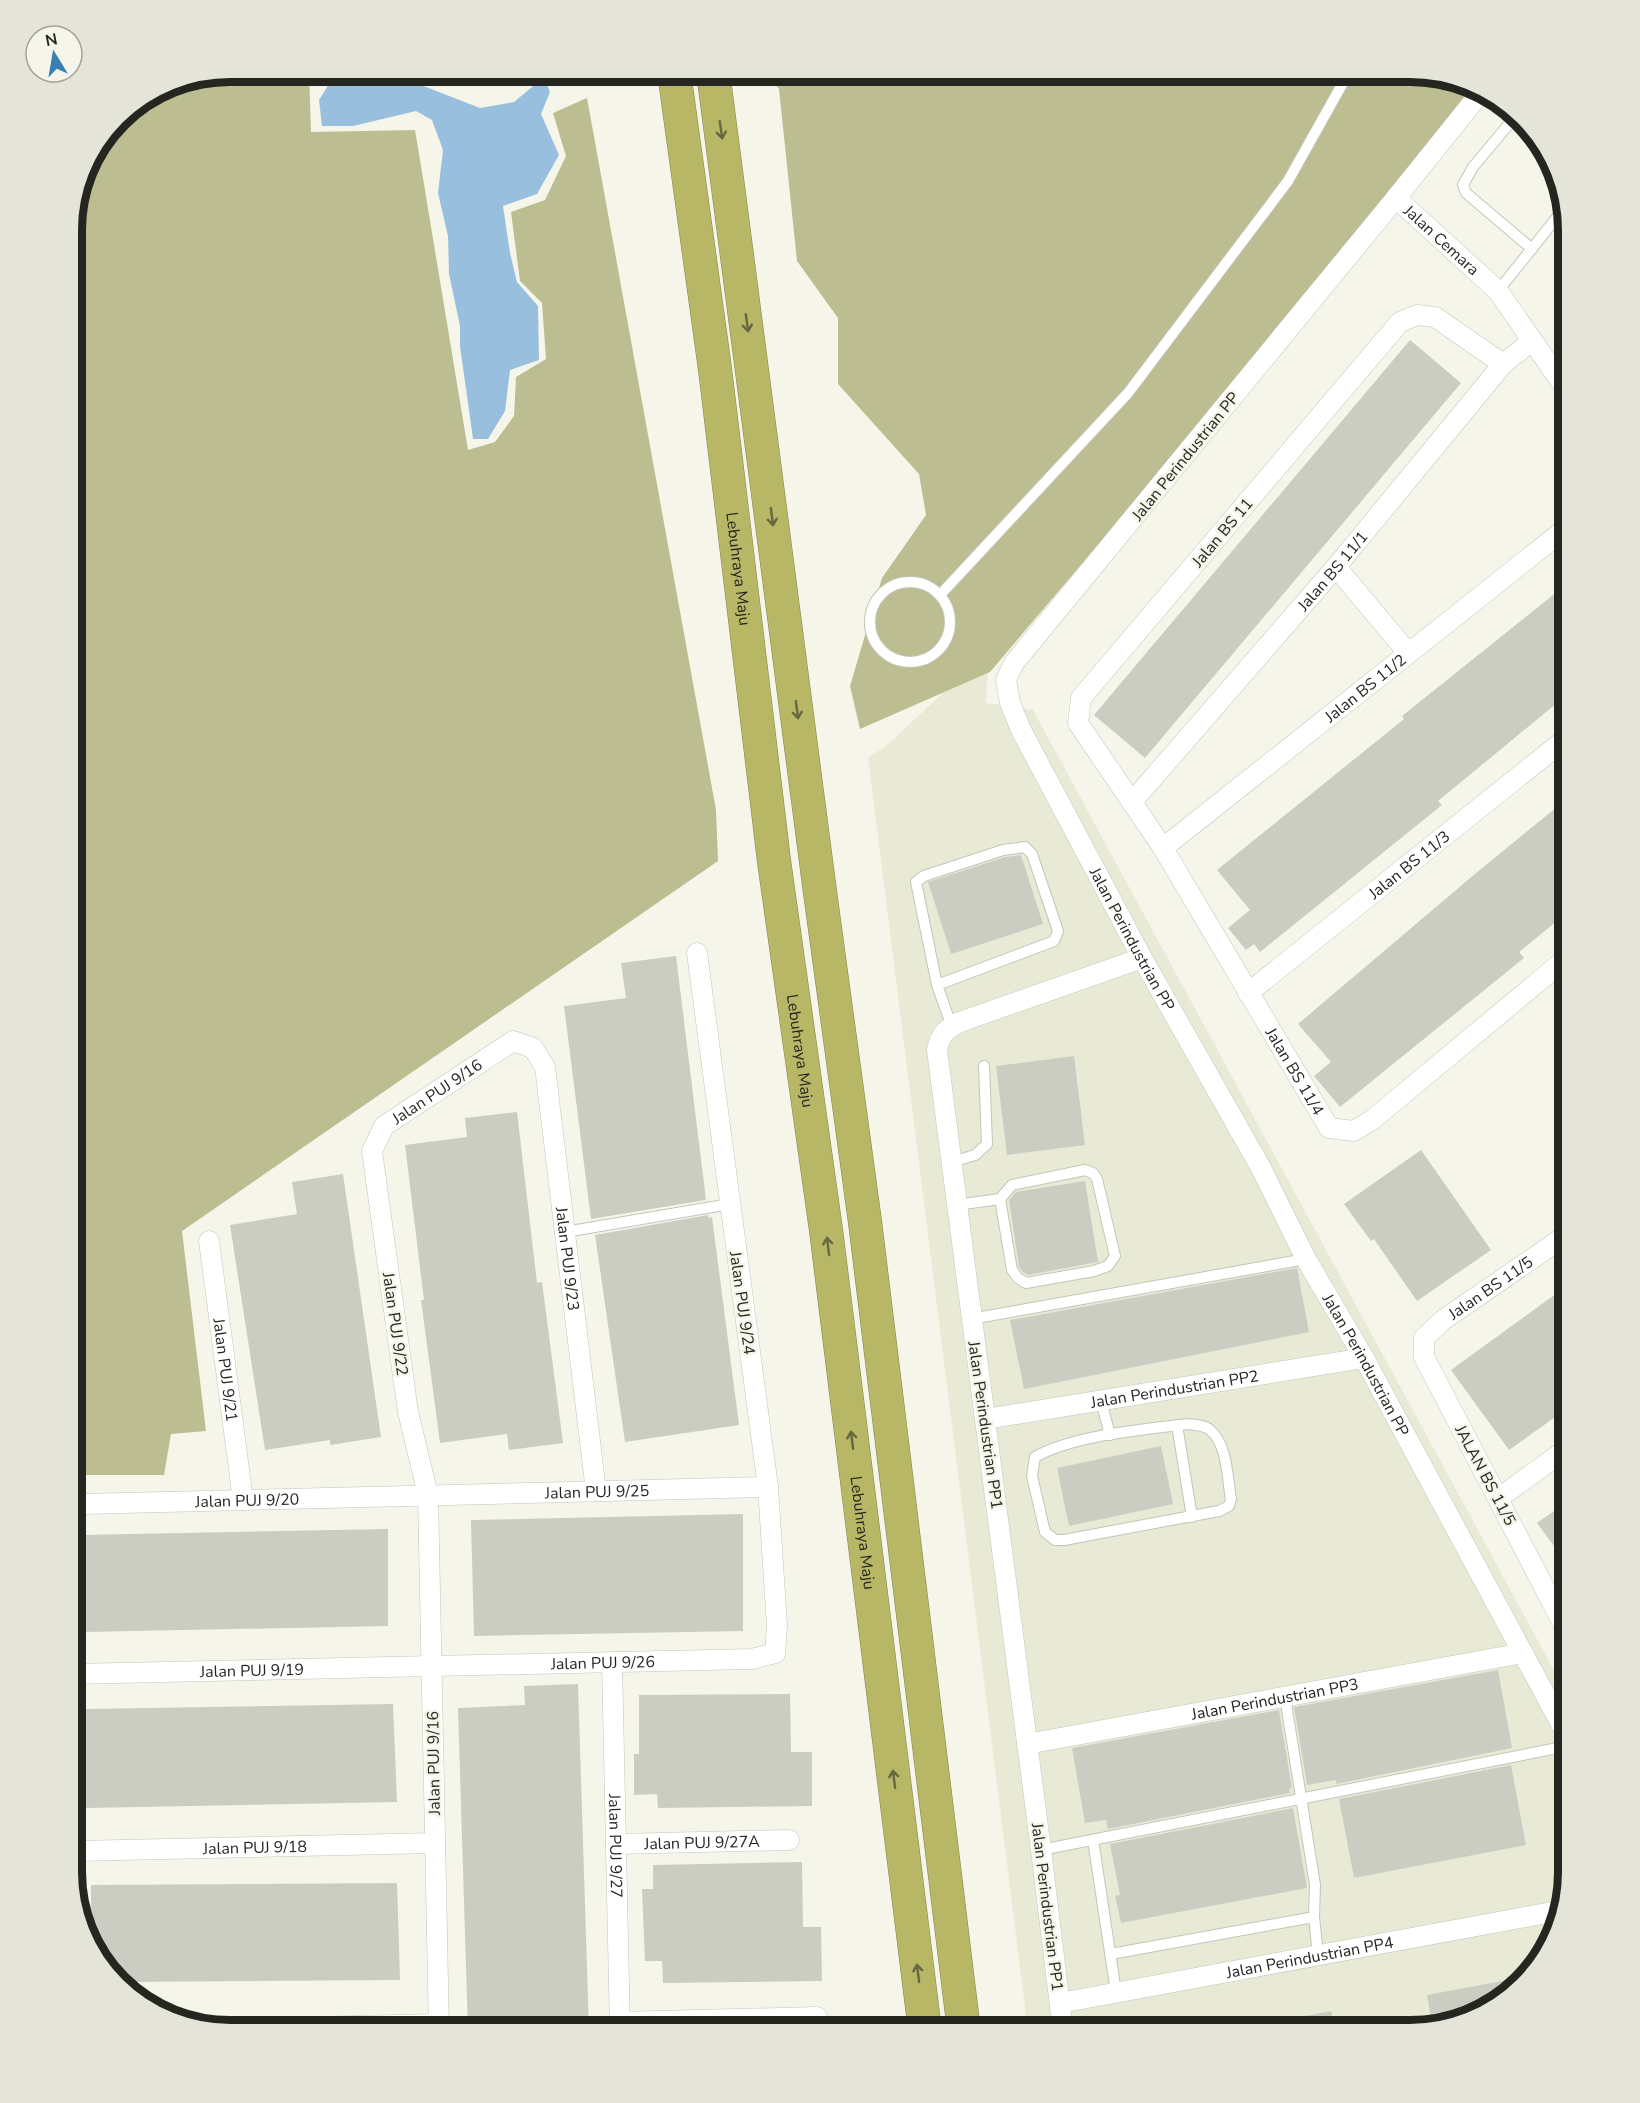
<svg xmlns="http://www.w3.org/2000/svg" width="1640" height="2103" font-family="'Nunito Sans',sans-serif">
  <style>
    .built { fill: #e9ead6 }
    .forest { fill: #bcbd91 }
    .water { fill: #98bfdd }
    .building { fill: #cccdc2 }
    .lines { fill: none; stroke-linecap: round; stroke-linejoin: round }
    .service-casing { stroke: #c4c5b9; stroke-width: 12 }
    .minor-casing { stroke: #c4c5b9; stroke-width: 21 }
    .motorway-casing { stroke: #84844e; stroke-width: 34 }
    .service { stroke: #fff; stroke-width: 10 }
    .minor { stroke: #fff; stroke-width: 20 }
    .motorway { stroke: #b7b766; stroke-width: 33 }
    .oneway { stroke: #676740 }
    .labels { text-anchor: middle; stroke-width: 5; stroke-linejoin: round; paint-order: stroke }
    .street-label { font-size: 16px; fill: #262621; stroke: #f5f5e9 }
    .rim { fill: none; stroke: #262621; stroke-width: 8 }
  </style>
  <rect width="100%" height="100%" fill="#f5f5e9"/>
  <path class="built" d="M989,650l-3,53 47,7 535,986v177l-21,79 -50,53 -87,26h-382l-160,-1274 17,-10z"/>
  <g class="forest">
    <path d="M230,72h79l2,60 104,-2 53,320 27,-8 19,-26 2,-39 30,-18 -4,-56 -22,-22 -9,-69 34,-12 21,-44 -13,-43 34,-15 129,712 2,51 -536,370 24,200 -35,3 -7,41h-84l-8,8v-1264l16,-59 38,-49 44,-27z"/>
    <path d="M765,72h655l63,19 -493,581 -130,57 -10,-43 32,-108 44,-63 -7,-41 -81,-90v-66l-41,-57 -18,-172z"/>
  </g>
  <path class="water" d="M366,72h15l45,15 54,21 34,-6 30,-25 6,15 -9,22 18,41 -22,39 -34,12 7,47 7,29 21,24 1,54 -29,10 -5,41 -17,28h-15l-13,-93v-20l-11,-52 -1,-38 -10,-43 5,-43 -11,-30 -16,-9 -63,15h-31l-3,-26 10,-16z"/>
  <g class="building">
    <path d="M1410,340l51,43 -316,375 -51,-43z"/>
    <path d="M1568,583v111l-130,107 4,4 -182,147 -6,-8 -8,6 -18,-22 22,-18 -33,-40 187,-151 -2,-3z"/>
    <path d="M1568,798v114l-49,40 5,6 -184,149 -26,-31 17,-14 -33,-38 184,-156z"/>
    <path d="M1021,855l22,69 -92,30 -23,-72 77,-25z"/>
    <path d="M676,956l30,244 -115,19 -27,-213 62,-8 -5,-35z"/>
    <path d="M1074,1056l11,89 -78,10 -11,-89z"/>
    <path d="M517,1112l20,171 5,-1 21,161 -54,7 -2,-16 -67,9 -19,-143h3l-19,-155 62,-8 -2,-19z"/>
    <path d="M1421,1150l70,100 -74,51 -43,-62 -3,2 -27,-37z"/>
    <path d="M343,1174l38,263 -51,8v-5l-65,10 -35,-225 67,-11 -5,-32z"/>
    <path d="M1085,1181l13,81 -70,13 -5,-3 -4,-5 -10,-67 7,-8z"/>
    <path d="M708,1215l1,3 3,-1 27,208 -114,17 -30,-207z"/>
    <path d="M1297,1268l12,64 -285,57 -14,-69z"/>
    <path d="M1568,1285v123l-59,42 -58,-80z"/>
    <path d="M1161,1446l12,58 -104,22 -12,-58z"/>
    <path d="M1568,1501v64l-31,-42z"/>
    <path d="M743,1514v117l-269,5 -3,-116z"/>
    <path d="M388,1529v97l-303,6 -1,-62h-2l-1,-35z"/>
    <path d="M1498,1670l14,78 -176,36v-4l-29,5 -13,-78z"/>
    <path d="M578,1684l11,347h-121l-10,-323 67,-3 -1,-19z"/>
    <path d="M790,1694l1,58h21v54l-154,2 -1,-14 -23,1v-41h5v-59z"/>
    <path d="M393,1704l4,98 -311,6 -1,-99z"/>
    <path d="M1279,1710l13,78 -3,1 1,4 -182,36 -2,-9 -21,3 -13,-75z"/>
    <path d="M1511,1765l15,80 -172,33 -15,-79z"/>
    <path d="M1293,1808l14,80 -186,35 -6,-27 5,-1 -10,-51z"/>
    <path d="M802,1862l1,65h18l1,54 -159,2 -1,-22h-17l-3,-72h11v-24z"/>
    <path d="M397,1883l3,97 -278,2 -24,-22 -7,-23v-52z"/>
    <path d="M1524,1977l-27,28 -65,19 -5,-29z"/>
    <path d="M1331,2011l4,20h-68l-1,-8z"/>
  </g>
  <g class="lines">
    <defs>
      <g id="service">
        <path d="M1515,117l-42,50 -10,18 3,8 66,56"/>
        <path d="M1498,291l64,-80"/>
        <circle cx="910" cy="622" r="40"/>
        <path d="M940,595l188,-202 160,-212 61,-109"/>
        <path d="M937,985l117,-44 4,-10 -26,-77 -7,-7 -22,3 -79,26 -8,6 21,103 15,42"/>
        <path d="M952,1162l23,-7 12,-11 -3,-78"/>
        <path d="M956,1205l44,-6 12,-14 73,-15 8,3 4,6 18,77 -7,10 -14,5 -68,12 -8,-5 -6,-8 -12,-71"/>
        <path d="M565,1232l165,-28"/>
        <path d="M971,1319l335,-60"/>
        <path d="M1101,1401l9,34"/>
        <path d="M1187,1424c8,1 18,1 23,6 18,15 17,48 21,69l-2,7 -10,5 -155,29h-9l-10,-8 -13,-56 3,-19c39,-22 107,-27 152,-33z"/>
        <path d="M1177,1425l15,92"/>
        <path d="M1285,1697l30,188 -1,32 4,38"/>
        <path d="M1093,1840l23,152"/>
        <path d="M1041,1850l527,-104"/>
        <path d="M1111,1954l203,-37"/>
      </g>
      <g id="minor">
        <path id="s1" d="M1482,91l-86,107 -382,465 -8,17 4,23 11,27 121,228 119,210 45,91 58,99 204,379"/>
        <path id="s2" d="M1396,198l102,93 70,101"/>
        <path id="s3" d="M1503,364l-68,-47 -18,-2 -17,7 -319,376 -3,25 85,125 166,280 25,3 18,-11 196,-163"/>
        <path d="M1336,567l72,86"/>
        <path id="s4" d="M1132,802l204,-235 167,-203 29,-23"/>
        <path id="s5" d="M1163,848l401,-318 4,-1"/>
        <path id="s6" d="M1248,993l320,-256"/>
        <path id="s7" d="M209,1241l34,259"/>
        <path id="s8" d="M985,1419l379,-61"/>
        <path d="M1499,1498l69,-50"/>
        <path id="s9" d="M72,1512l10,-8 686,-17"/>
        <path id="s10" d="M1568,1633l-144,-276v-19l19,-18 125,-86"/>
        <path id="s11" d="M612,1662l8,369"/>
        <path id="s12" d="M72,1674l680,-15 23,-6 2,-27 -9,-139 -71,-534"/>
        <path d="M72,1717l4,168"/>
        <path id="s13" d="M1027,1744l496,-91"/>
        <path id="s14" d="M616,1844l173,-4"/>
        <path id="s15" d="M75,1851l360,-8"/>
        <path id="s16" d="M1060,2003l498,-92"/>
        <path d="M619,2022l198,-5"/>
        <path d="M222,2029l217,-5"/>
        <path id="s17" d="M439,2031l-11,-536 -20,-83 -36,-261 12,-25 129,-85 20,7 12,19 51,424"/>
        <path d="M1063,2031l-22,-181 -104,-800c3,-16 9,-21 23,-28l182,-64"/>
      </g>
      <g id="motorway">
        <path id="s18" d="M674,72l41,297 59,492 52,369 99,801"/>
        <path d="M713,72l107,820 45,330 99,809"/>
      </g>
    </defs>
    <use href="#service" class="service-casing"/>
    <use href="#minor" class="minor-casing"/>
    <use href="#motorway" class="motorway-casing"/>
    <use href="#service" class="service"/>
    <use href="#minor" class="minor"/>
    <use href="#motorway" class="motorway"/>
  </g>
  <defs><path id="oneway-shaft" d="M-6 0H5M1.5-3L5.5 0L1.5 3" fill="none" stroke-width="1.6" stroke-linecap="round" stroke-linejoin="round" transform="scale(1.5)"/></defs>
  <g class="oneway">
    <use href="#oneway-shaft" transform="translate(721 130) rotate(82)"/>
    <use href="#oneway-shaft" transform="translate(747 323) rotate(82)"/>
    <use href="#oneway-shaft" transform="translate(772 517) rotate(83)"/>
    <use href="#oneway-shaft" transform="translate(797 710) rotate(83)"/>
    <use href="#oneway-shaft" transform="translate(828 1246) rotate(-97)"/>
    <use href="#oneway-shaft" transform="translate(852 1440) rotate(-97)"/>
    <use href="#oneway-shaft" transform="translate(894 1779) rotate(-97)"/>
    <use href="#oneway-shaft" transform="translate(918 1973) rotate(-97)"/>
  </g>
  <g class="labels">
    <g class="street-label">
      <text dy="6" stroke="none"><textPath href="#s2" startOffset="62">Jalan Cemara</textPath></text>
      <text transform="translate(1185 456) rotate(-51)" y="6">Jalan Perindustrian PP</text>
      <text transform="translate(1222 532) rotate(-50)" y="6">Jalan BS 11</text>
      <text dy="6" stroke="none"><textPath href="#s18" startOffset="501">Lebuhraya Maju</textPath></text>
      <text dy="6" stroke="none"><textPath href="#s4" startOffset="306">Jalan BS 11/1</textPath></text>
      <text dy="6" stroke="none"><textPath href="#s5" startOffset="258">Jalan BS 11/2</textPath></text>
      <text dy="6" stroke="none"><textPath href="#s6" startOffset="206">Jalan BS 11/3</textPath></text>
      <text dy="6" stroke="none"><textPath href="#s1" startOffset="1047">Jalan Perindustrian PP</textPath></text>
      <text dy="6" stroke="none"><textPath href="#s18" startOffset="987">Lebuhraya Maju</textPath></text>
      <text dy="6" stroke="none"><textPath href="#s3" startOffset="1048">Jalan BS 11/4</textPath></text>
      <text dy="6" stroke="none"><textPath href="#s17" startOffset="976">Jalan PUJ 9/16</textPath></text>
      <text dy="6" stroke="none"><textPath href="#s17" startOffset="1304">Jalan PUJ 9/23</textPath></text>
      <text dy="6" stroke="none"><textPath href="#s10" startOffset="414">Jalan BS 11/5</textPath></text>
      <text transform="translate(743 1303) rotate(82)" y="6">Jalan PUJ 9/24</text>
      <text transform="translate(396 1324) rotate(82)" y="6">Jalan PUJ 9/22</text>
      <text dy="6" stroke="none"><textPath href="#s1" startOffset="1533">Jalan Perindustrian PP</textPath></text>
      <text dy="6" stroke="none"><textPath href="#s7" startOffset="130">Jalan PUJ 9/21</textPath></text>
      <text dy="6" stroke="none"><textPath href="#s8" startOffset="192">Jalan Perindustrian PP2</textPath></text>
      <text transform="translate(986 1425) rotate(82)" y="6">Jalan Perindustrian PP1</text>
      <text transform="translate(1486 1475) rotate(62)" y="6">JALAN BS 11/5</text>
      <text dy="6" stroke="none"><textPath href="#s9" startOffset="528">Jalan PUJ 9/25</textPath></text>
      <text dy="6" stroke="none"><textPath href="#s9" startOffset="178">Jalan PUJ 9/20</textPath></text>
      <text dy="6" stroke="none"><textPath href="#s18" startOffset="1473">Lebuhraya Maju</textPath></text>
      <text dy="6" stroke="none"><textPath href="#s12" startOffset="531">Jalan PUJ 9/26</textPath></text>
      <text dy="6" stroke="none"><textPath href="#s12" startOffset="180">Jalan PUJ 9/19</textPath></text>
      <text dy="6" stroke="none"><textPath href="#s13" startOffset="252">Jalan Perindustrian PP3</textPath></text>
      <text transform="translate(433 1763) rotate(-91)" y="6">Jalan PUJ 9/16</text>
      <text dy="6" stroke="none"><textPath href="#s14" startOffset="86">Jalan PUJ 9/27A</textPath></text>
      <text dy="6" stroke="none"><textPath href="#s11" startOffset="184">Jalan PUJ 9/27</textPath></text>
      <text dy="6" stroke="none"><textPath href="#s15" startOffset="180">Jalan PUJ 9/18</textPath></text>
      <text transform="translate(1048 1907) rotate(83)" y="6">Jalan Perindustrian PP1</text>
      <text dy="6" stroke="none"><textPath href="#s16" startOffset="254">Jalan Perindustrian PP4</textPath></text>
    </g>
  </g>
  <path d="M0 0H1640V2103H0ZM230 82H1410A148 148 0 0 1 1558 230V1872A148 148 0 0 1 1410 2020H230A148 148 0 0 1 82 1872V230A148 148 0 0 1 230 82Z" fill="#e4e4d9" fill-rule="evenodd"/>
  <path class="rim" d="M230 82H1410A148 148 0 0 1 1558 230V1872A148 148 0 0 1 1410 2020H230A148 148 0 0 1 82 1872V230A148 148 0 0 1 230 82Z"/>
  <g transform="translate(54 54) rotate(349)"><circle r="28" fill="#f5f5e9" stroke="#a2a299" stroke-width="1.5"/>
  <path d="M0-4.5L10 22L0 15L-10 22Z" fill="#3680b4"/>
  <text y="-9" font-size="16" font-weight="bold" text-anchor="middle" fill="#262621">N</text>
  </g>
</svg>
